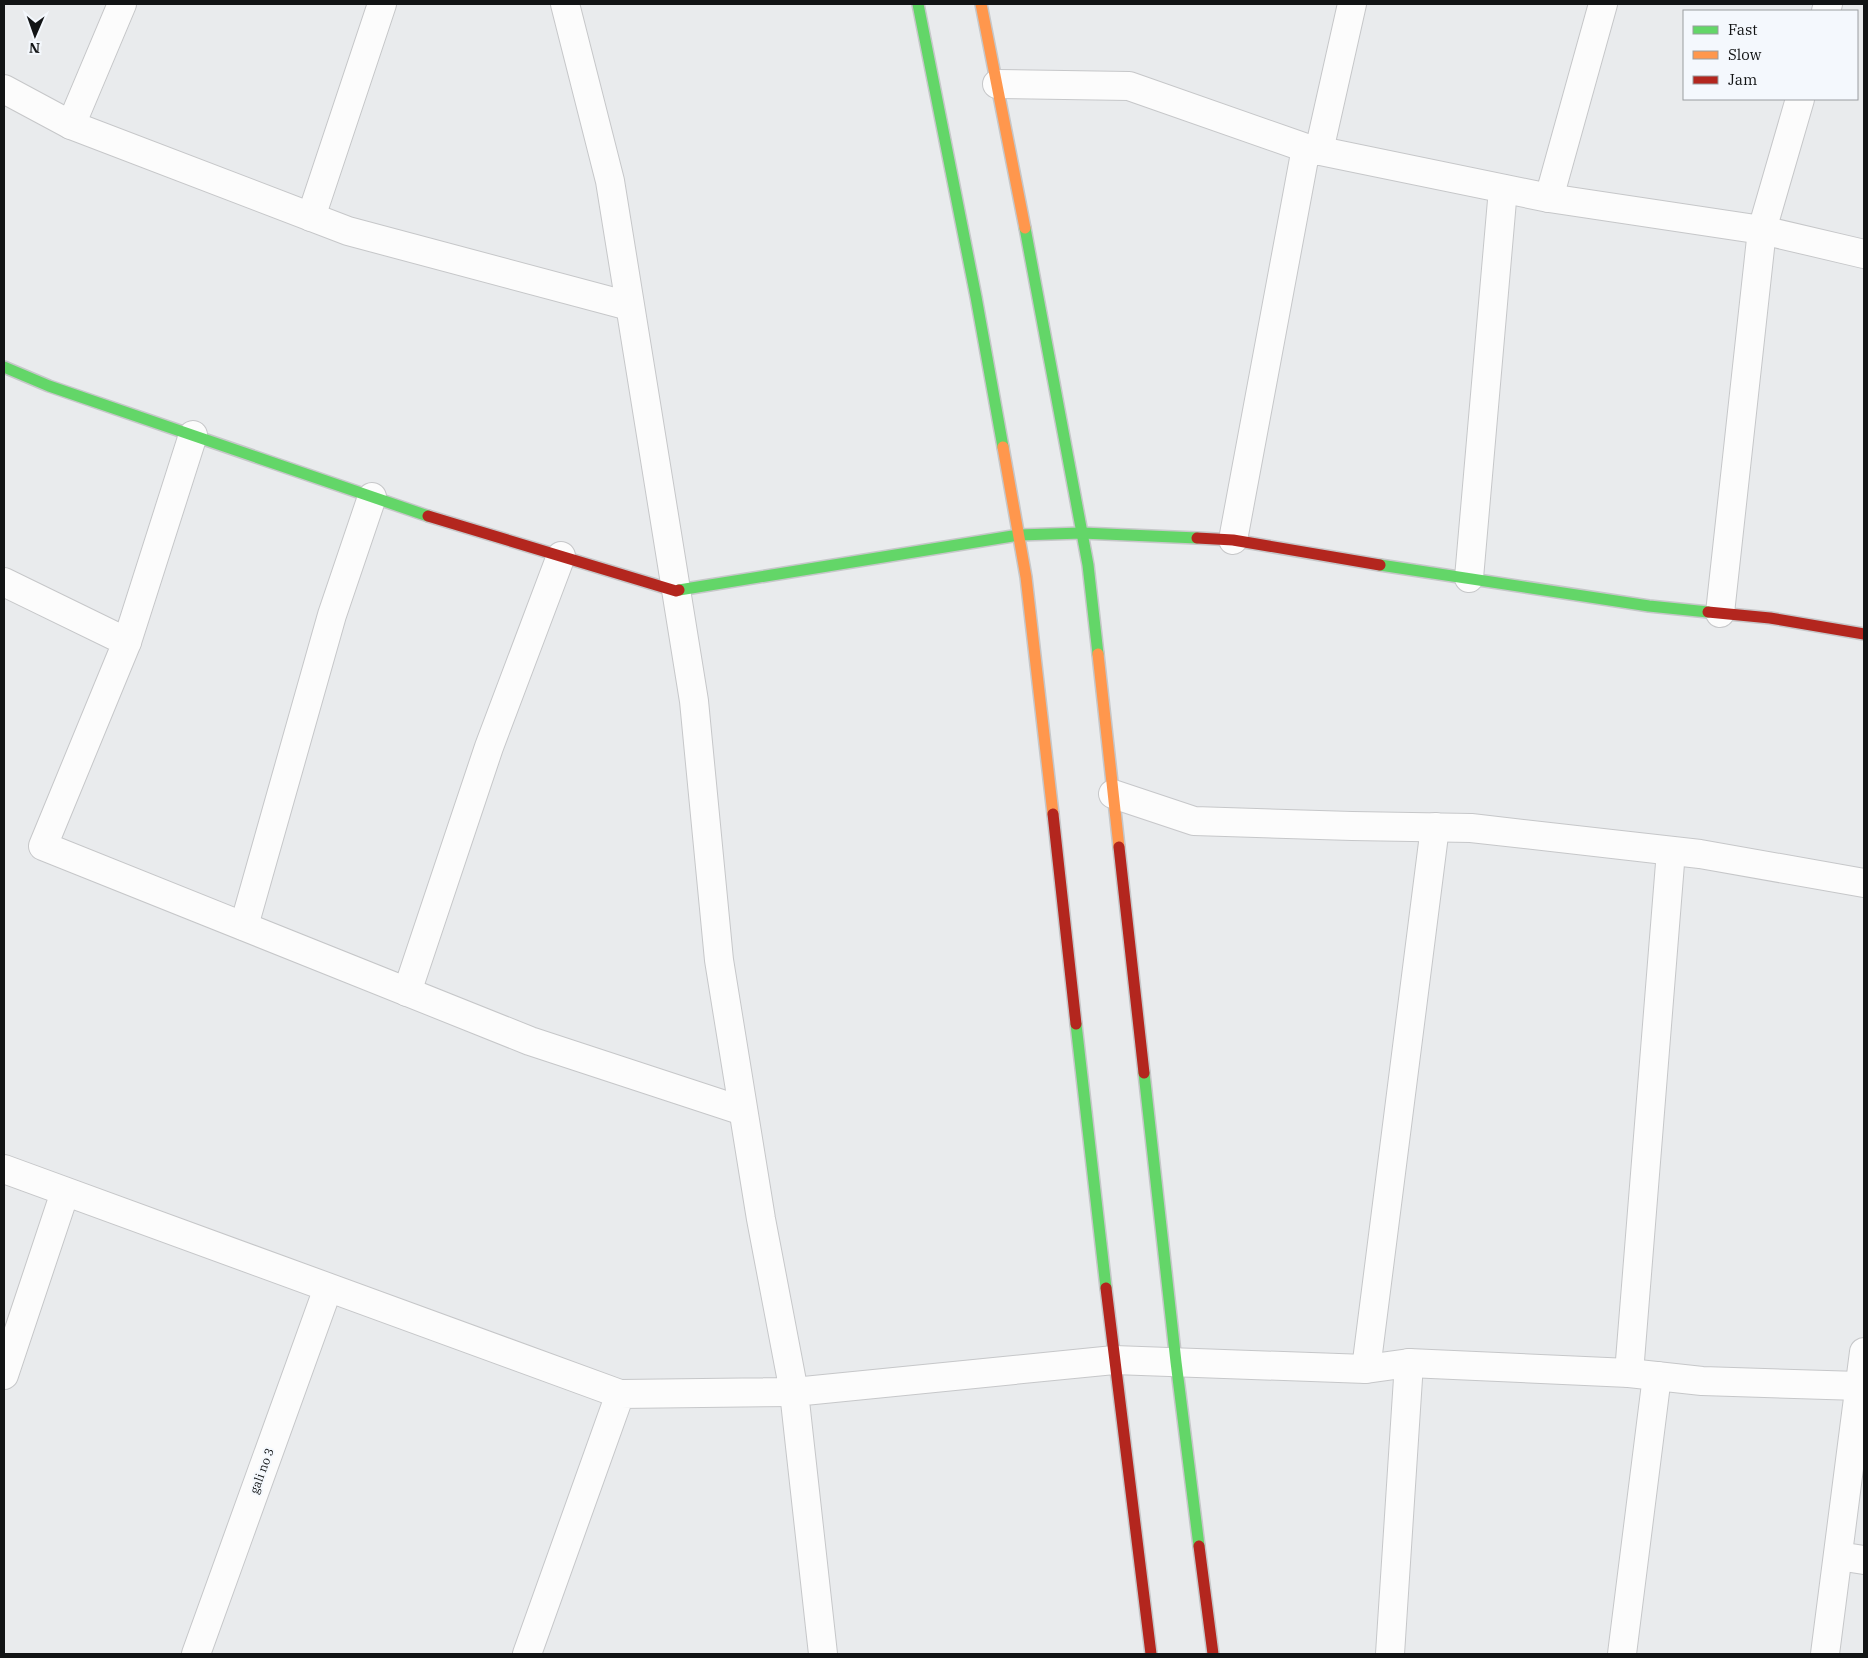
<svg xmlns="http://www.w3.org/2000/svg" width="1868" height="1658" font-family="'IBM Plex Serif',serif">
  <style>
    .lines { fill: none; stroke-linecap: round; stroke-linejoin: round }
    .street-casing { stroke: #c6c7c9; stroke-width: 30 }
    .fast-casing { stroke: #c6c7c9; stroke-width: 14 }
    .slow-casing { stroke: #c6c7c9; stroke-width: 14 }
    .jam-casing { stroke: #c6c7c9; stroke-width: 14 }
    .street { stroke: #fcfcfc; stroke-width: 28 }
    .fast { stroke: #63d668; stroke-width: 11 }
    .slow { stroke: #ff974d; stroke-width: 11 }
    .jam { stroke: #b3261e; stroke-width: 11 }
    .labels { text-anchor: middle; stroke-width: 4; stroke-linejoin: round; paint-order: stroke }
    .street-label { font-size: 12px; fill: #121415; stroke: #f4f8fd }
  </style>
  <rect width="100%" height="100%" fill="#e9ebed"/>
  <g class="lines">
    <defs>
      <g id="street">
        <path d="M1826,11l2,-7"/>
        <path d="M997,84l132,2 177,62 243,50 213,32 102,24"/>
        <path d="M4,89l67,36 277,106 281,75"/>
        <path d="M71,125l51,-121"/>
        <path d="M1319,151l33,-147"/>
        <path d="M1549,198l54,-194"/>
        <path d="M311,217l71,-213"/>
        <path d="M1233,540l73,-392"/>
        <path d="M1469,578l34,-389"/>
        <path d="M4,582l123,60 -84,204 487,195 213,70"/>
        <path d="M1720,613l42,-383 38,-131"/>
        <path d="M127,642l66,-207"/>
        <path d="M1113,794l81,27 158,5 119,2 229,26 164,29"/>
        <path d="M244,926l88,-311 40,-118"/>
        <path d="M407,992l82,-245 72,-191"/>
        <path d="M4,1169l616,225"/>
        <path d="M1366,1369l69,-542"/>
        <path d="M1629,1373l42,-522"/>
        <path d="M4,1375l61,-183"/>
        <path d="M1838,1556l26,4"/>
        <path d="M196,1654l132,-366"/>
        <path d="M527,1654l93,-260 174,-2 -33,-173 -42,-259 -25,-259 -84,-520 -45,-177"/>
        <path d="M823,1654l-29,-262 320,-32 252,9 43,-6 220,10 73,8 157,5"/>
        <path d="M1390,1654l19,-291"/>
        <path d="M1622,1654l35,-278"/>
        <path d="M1825,1654l39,-302"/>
      </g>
      <g id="fast">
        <path d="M918,4l58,293 27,150"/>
        <path d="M1025,228l63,337 10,89"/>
        <path d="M4,367l45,19 379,130"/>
        <path d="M1380,565l269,41 59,6"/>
        <path d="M679,590l340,-55 63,-2 115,5"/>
        <path d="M1076,1024l30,264"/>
        <path d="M1144,1073l32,289 23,184"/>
      </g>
      <g id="slow">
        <path d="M981,4l44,224"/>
        <path d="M1003,447l23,130 27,237"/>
        <path d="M1098,654l21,193"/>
      </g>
      <g id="jam">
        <path d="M428,516l248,75 3,-1"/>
        <path d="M1197,538l36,2 147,25"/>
        <path d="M1708,612l62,6 94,16"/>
        <path d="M1053,814l23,210"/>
        <path d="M1119,847l25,226"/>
        <path d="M1106,1288l45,366"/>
        <path d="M1199,1546l14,108"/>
      </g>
    </defs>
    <use href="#street" class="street-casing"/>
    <use href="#fast" class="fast-casing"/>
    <use href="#slow" class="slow-casing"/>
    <use href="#jam" class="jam-casing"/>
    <use href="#street" class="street"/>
    <use href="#fast" class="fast"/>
    <use href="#slow" class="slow"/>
    <use href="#jam" class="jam"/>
  </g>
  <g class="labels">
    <g class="street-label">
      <text transform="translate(262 1471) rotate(-70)" y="4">gali no 3</text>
    </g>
  </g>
  <rect width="1868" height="1658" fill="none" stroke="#121415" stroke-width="10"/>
  <rect x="1683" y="10" width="175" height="90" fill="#f4f8fd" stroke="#9a9da0"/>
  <rect x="1693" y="26" width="25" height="8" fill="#63d668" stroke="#9a9da0"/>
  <text x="1728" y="35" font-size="15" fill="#121415">Fast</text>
  <rect x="1693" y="51" width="25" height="8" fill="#ff974d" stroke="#9a9da0"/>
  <text x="1728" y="60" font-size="15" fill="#121415">Slow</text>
  <rect x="1693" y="76" width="25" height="8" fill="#b3261e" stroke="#9a9da0"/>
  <text x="1728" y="85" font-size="15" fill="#121415">Jam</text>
  <g transform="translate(35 35) rotate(182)" stroke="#f4f8fd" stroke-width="4" paint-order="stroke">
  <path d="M0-4L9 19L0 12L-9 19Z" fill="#121415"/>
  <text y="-8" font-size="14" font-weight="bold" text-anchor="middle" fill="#121415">N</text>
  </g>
</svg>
